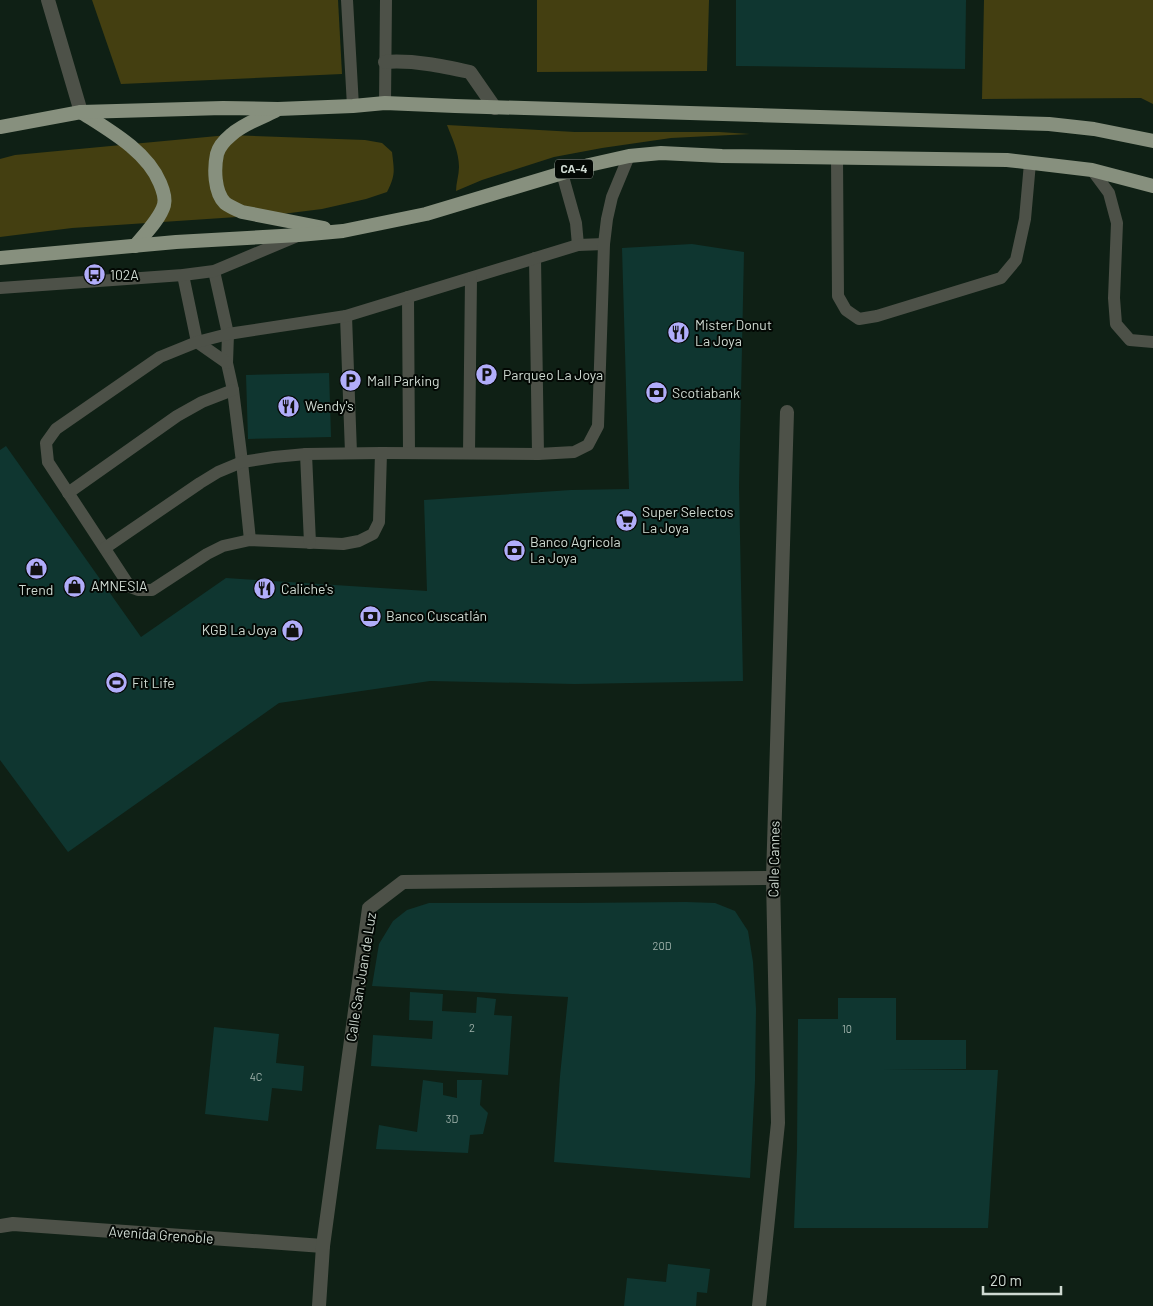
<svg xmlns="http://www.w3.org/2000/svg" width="1153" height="1306" font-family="Barlow,sans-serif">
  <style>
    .green { fill: #443f11 }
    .building { fill: #0f3630 }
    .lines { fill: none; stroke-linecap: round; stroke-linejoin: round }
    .service { stroke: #4d5148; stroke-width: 12 }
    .minor { stroke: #4d5148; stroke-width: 14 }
    .tertiary { stroke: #4d5148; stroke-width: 14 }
    .trunk { stroke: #87907e; stroke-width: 14 }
    .labels { text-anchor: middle; stroke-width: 4; stroke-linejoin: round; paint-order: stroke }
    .number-label { font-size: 11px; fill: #9fb1aa }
    .shield { fill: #030804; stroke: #929b94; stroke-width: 1 }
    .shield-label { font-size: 12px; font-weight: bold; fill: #cfdad2 }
    .poi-label { font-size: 14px; fill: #cfdad2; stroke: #030804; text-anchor: start }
    .street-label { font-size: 14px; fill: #cfdad2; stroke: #030804 }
  </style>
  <rect width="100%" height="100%" fill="#0f2015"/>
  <g class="green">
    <path d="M92,0h246l4,74 -221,10z"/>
    <path d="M537,0h172l-2,71 -170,1z"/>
    <path d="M984,0h169v104l-12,-6 -159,1z"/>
    <path d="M447,125l128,7h144l31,2 -79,4 -69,10 -48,9 -72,23 -26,11c0,-8 3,-16 3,-24 0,-15 -7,-29 -12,-42z"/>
    <path d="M228,135l137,5 17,3 10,9c2,18 4,23 -5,40l-21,7 -44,10 -40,5 -210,14 -72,9v-78l15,-4z"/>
  </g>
  <g class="building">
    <path d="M736,0h230l-1,69 -229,-3z"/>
    <path d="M692,244l52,8 -5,235 4,194 -168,3 -145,-3 -151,22 -211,149 -68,-92v-310l6,-4 135,191 85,-59 201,13 -3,-91 147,-10 58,-1 -7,-241z"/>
    <path d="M329,373l2,64 -83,2 -2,-64z"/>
    <path d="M686,902l29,1 20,8 13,20 5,31 3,47 -1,72 -5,97 -196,-16 6,-86 8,-79 -196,-11 7,-42 14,-23 14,-11 22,-7h147z"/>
    <path d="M410,992l33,2 -1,17 34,2 1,-16 19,2 -2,16 18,1 -4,59 -137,-9 2,-31 59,4 1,-18 -24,-1z"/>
    <path d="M838,998h58v42h70v29l-82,1h114l-10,158h-194l3,-78 1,-131h40z"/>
    <path d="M214,1027l65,7 -3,29 28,3 -2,25 -30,-3 -4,33 -63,-7z"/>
    <path d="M423,1080l20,3v12l14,3v-18h25l-2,25 8,8 -5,21 -13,1 -2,18 -92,-4 3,-24 38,7z"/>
    <path d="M668,1264l42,5 -3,24 -10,-1 -1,14h-72l3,-28 39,4z"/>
  </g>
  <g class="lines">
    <g class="service">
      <path d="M347,0l6,106"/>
      <path d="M385,103l1,-103"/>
      <path d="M837,158l1,138 8,14 13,9 18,-3 124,-38 15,-18 9,-41 5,-56"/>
      <path d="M1092,170l17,23 8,30 -3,75 2,26 14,16 23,2"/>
      <path d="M562,173l14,50 2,22"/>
      <path d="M535,258l3,196"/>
      <path d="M214,271l14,63 -1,29 6,27 9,72 8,78"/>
      <path d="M183,275l14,67 30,21"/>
      <path d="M0,288l183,-13 31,-4 81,-34"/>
      <path d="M408,297l1,156"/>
      <path d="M346,316l5,137"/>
      <path d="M381,453l-2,69 -6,12 -14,7 -16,3 -93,-4 -27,6 -16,8 -55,36h-14l-8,-3 -82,-125 -2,-19 10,-14 104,-72 37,-15 31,-8 118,-18 232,-71 26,-1"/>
      <path d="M469,453l2,-175"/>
      <path d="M306,454l4,89"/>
      <path d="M68,493l109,-77 25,-14 31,-12"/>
      <path d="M105,548l95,-65 18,-11 24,-10 32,-5 32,-3 75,-1 157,1 36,-2 14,-7 10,-19 6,-182 3,-25 5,-22 17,-41"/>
    </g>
    <g class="minor">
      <path d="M385,62c29,-2 57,4 85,10l25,36"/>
      <path d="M0,1226l13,-2 310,22"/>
      <path d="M319,1306l4,-60 46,-338 34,-26 370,-4"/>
      <path d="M759,1306l19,-183 -5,-245 14,-466"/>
    </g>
    <path class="tertiary" d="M48,0l33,112"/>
    <g class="trunk">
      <path d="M275,111c-14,7 -32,13 -44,24 -6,5 -12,11 -14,19 -3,14 -3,38 8,49 5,4 11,6 17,9l82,16"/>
      <path d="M81,112c28,18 66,39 79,71 3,7 6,15 4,22 -4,14 -20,30 -29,41"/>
      <path d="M0,127l81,-15 142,-4 55,1 75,-3 32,-3 70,3 594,18 45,5 59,12"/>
      <path d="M0,258l176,-16 123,-7 44,-4 83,-17 163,-49 40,-9 32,-3 61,3 285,4 85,10 61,16"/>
    </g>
  </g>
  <defs>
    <symbol id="bus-disc" viewBox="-11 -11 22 22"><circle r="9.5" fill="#b1adfa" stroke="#030804"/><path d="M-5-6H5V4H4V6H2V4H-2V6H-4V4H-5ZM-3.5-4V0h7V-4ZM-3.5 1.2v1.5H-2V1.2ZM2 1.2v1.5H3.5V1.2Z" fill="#111"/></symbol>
    <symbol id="restaurant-disc" viewBox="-11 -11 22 22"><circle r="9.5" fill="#b1adfa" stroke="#030804"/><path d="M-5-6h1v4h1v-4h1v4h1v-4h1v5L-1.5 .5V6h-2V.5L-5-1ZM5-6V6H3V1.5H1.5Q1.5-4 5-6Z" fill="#111"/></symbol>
    <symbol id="parking-disc" viewBox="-11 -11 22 22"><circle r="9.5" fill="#b1adfa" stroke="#030804"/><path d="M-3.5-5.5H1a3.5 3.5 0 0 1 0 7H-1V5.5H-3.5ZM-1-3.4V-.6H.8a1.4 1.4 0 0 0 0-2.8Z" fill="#111"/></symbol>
    <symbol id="bank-disc" viewBox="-11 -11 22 22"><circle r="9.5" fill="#b1adfa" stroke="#030804"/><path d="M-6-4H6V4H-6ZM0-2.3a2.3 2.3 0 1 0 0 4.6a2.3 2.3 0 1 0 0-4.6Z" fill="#111"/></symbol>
    <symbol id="supermarket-disc" viewBox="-11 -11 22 22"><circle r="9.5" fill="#b1adfa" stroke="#030804"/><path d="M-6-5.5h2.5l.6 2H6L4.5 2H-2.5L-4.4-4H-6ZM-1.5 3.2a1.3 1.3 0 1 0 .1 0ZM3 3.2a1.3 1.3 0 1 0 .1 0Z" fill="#111"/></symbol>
    <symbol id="shop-disc" viewBox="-11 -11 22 22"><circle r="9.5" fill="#b1adfa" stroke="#030804"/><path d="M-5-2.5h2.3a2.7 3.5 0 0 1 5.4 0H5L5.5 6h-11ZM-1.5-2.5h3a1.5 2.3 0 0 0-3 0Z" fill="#111"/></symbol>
    <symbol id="stadium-disc" viewBox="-11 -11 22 22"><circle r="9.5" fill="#b1adfa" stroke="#030804"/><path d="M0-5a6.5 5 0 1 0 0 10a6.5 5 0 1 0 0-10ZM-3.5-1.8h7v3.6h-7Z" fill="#111"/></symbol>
  </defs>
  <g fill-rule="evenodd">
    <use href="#bus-disc" x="82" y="262" width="25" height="25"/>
    <use href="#restaurant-disc" x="666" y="320" width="25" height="25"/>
    <use href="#parking-disc" x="474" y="362" width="25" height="25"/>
    <use href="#parking-disc" x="338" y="368" width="25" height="25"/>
    <use href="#bank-disc" x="644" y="380" width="25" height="25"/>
    <use href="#restaurant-disc" x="276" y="394" width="25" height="25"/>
    <use href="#supermarket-disc" x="614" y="508" width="25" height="25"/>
    <use href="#bank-disc" x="502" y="538" width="25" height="25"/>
    <use href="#shop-disc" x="24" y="556" width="25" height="25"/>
    <use href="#shop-disc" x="62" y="574" width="25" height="25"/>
    <use href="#restaurant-disc" x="252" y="576" width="25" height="25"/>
    <use href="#bank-disc" x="358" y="604" width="25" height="25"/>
    <use href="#shop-disc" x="280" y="618" width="25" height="25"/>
    <use href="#stadium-disc" x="104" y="670" width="25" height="25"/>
  </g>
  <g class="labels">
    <g class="number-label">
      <text x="662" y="950">20D</text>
      <text x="472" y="1032">2</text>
      <text x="847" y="1033">10</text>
      <text x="256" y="1081">4C</text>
      <text x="452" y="1123">3D</text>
    </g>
    <rect class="shield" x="555" y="159.5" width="38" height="19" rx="4"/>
    <g class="shield-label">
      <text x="574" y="173">CA-4</text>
    </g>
    <g class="poi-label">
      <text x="110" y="280">102A</text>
      <text x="695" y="330">Mister Donut<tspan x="695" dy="16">La Joya</tspan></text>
      <text x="503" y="380">Parqueo La Joya</text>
      <text x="367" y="386">Mall Parking</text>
      <text x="672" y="398">Scotiabank</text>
      <text x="305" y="411">Wendy's</text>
      <text x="642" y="517">Super Selectos<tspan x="642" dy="16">La Joya</tspan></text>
      <text x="530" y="547">Banco Agricola<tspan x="530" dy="16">La Joya</tspan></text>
      <text x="91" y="591">AMNESIA</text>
      <text x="281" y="594">Caliche's</text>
      <text x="36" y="595" text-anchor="middle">Trend</text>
      <text x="386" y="621">Banco Cuscatlán</text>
      <text x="277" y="635" text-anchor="end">KGB La Joya</text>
      <text x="132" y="688">Fit Life</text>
    </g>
    <g class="street-label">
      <text transform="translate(774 859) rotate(-89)" y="5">Calle Cannes</text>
      <text transform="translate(361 977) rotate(-81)" y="5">Calle San Juan de Luz</text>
      <text transform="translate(161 1235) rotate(4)" y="5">Avenida Grenoble</text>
    </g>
  </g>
  <path d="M983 1286v8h78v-8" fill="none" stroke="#cfdad2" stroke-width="2.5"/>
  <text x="990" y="1286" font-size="15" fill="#cfdad2" stroke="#030804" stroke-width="4" paint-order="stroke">20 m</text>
</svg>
